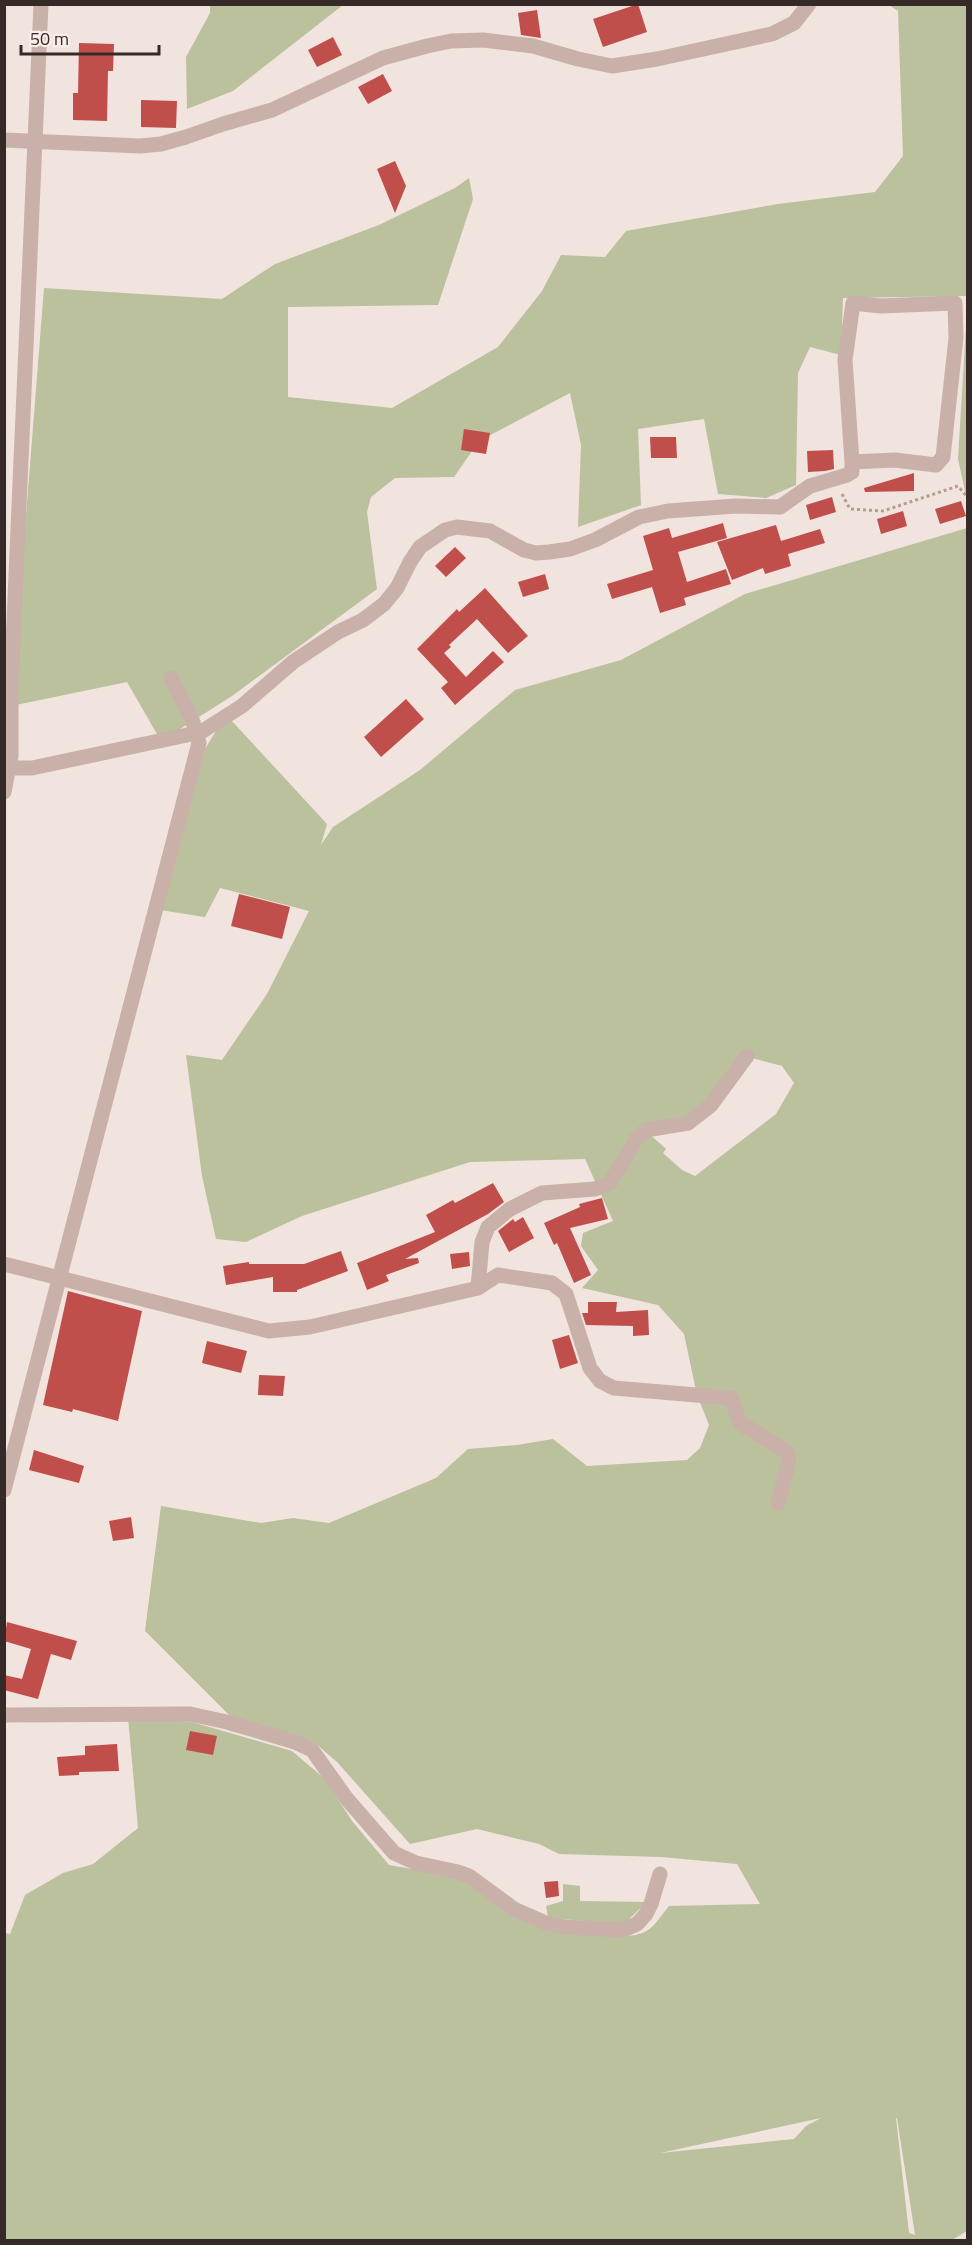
<svg xmlns="http://www.w3.org/2000/svg" width="972" height="2245" font-family="'Titillium Web',sans-serif">
<rect width="100%" height="100%" fill="#f1e3dd"/>
<g fill="#bbc09d" fill-rule="evenodd">
<polygon points="210,5 210,4 343,5 233,91 187,109 186,57 210,13"/>
<polygon points="889,5 967,5 967,296 843,298 841,355 810,347 798,373 796,485 766,498 718,494 704,419 638,429 641,505 578,527 581,445 570,393 479,441 454,477 395,478 371,497 367,512 377,589 232,696 161,741 127,682 11,706 44,288 222,299 275,264 379,225 455,188 469,178 473,199 438,305 288,307 288,397 392,408 498,347 542,291 561,255 605,257 626,231 778,204 875,192 903,156 898,11"/>
<polygon points="967,310 968,500 967,500 958,459"/>
<path d="M967,528V2231L952,2240H5V1933L10,1934L25,1895L63,1873L93,1864L138,1828L128,1717L192,1722L292,1751L325,1779L352,1821L389,1865L459,1877L548,1917L546,1906L563,1901V1884L580,1886V1901L647,1902L624,1924L549,1918C574,1925 624,1946 648,1930C656,1925 663,1913 669,1906L760,1904L737,1864L661,1857L559,1854L539,1844L477,1829L410,1844L337,1762L315,1743L236,1722L145,1631L161,1506L261,1523L293,1518L329,1523L436,1478L468,1449L517,1445L553,1439L587,1466L687,1460L700,1448L709,1425L697,1395L684,1334L658,1305L582,1288L598,1270L581,1246L583,1233L613,1221L585,1159L470,1162L302,1216L246,1242L216,1239L202,1176L186,1055L222,1060L267,994L309,911L220,888L205,917L160,910L205,749L216,731L231,720L327,824L321,845L333,827L420,770L515,690L621,660L745,594ZM752,1058L782,1066L794,1083L776,1114L695,1176L682,1170L663,1153L666,1149L646,1131L701,1112ZM821,2118L806,2126L794,2139L660,2153ZM896,2118H897L915,2235L909,2233Z"/>
</g>
<g fill="#c04f4c">
<polygon points="638,4 647,32 603,47 593,19"/>
<polygon points="537,10 541,38 521,35 518,13"/>
<polygon points="333,37 342,55 317,67 308,50"/>
<polygon points="79,43 114,44 113,71 108,71 107,121 73,120 73,93 78,93"/>
<polygon points="383,74 392,91 368,104 358,87"/>
<polygon points="141,100 177,101 176,128 141,127"/>
<polygon points="395,161 406,186 395,213 377,169"/>
<polygon points="464,429 490,433 486,454 461,450"/>
<polygon points="650,437 676,437 677,458 651,458"/>
<polygon points="833,450 834,469 825,471 808,472 807,451"/>
<polygon points="914,473 914,491 865,492 864,488"/>
<polygon points="832,497 836,512 810,520 806,505"/>
<polygon points="961,501 966,516 940,524 935,509"/>
<polygon points="903,511 907,526 881,534 877,519"/>
<polygon points="723,523 727,538 678,552 687,582 726,569 731,584 684,598 686,605 660,613 652,587 612,599 607,584 653,570 643,536 669,528 672,538"/>
<polygon points="776,525 781,541 820,529 825,543 788,554 791,566 765,574 763,568 732,580 717,542"/>
<polygon points="455,547 466,558 446,577 435,566"/>
<polygon points="545,574 549,589 523,597 518,582"/>
<polygon points="485,588 528,636 508,653 477,619 449,645 451,647 444,653 466,677 493,651 504,662 455,705 441,688 448,682 417,649 457,609 459,612"/>
<polygon points="406,699 424,719 381,757 364,737"/>
<polygon points="239,894 290,907 282,939 231,926"/>
<polygon points="493,1183 504,1202 488,1214 405,1259 418,1258 419,1263 386,1275 389,1281 367,1290 357,1263 435,1232 426,1215 453,1200 455,1203"/>
<polygon points="602,1198 608,1219 570,1228 591,1275 574,1283 557,1243 554,1245 544,1223 580,1207 579,1204"/>
<polygon points="523,1217 534,1238 509,1252 498,1231 513,1219 515,1222"/>
<polygon points="341,1251 348,1271 297,1290 297,1292 273,1292 273,1277 226,1285 223,1266 249,1262 249,1264 304,1264"/>
<polygon points="469,1252 470,1266 452,1269 450,1254"/>
<polygon points="68,1291 142,1311 118,1421 73,1409 72,1412 43,1405"/>
<polygon points="588,1302 617,1302 616,1312 648,1310 649,1335 633,1336 633,1326 586,1325 582,1313 588,1313"/>
<polygon points="569,1335 578,1363 560,1369 552,1340"/>
<polygon points="207,1341 247,1351 241,1373 202,1363"/>
<polygon points="259,1375 285,1376 283,1396 258,1395"/>
<polygon points="34,1450 84,1466 79,1483 29,1470"/>
<polygon points="131,1517 134,1538 113,1541 109,1521"/>
<polygon points="7,1622 77,1641 71,1660 51,1654 38,1699 4,1690 4,1675 22,1679 31,1649 4,1641"/>
<polygon points="190,1731 217,1736 213,1755 186,1750"/>
<polygon points="117,1744 119,1771 79,1772 79,1775 59,1776 57,1757 85,1755 85,1746"/>
<polygon points="558,1881 559,1896 546,1898 544,1882"/>
</g>
<g fill="none" stroke-linecap="round" stroke-linejoin="round">
<polyline stroke="#b59b93" stroke-width="3" stroke-dasharray="3 3" stroke-linecap="butt" points="842,494 850,509 883,511 958,486 968,498"/>
<g stroke="#c9b1a9" stroke-width="15">
<polyline points="4,140 140,146 161,144 186,137 223,124 272,110 383,58 427,46 451,41 483,40 533,46 578,59 612,66 657,59 772,34 794,23 809,4"/>
<polyline points="4,768 32,768 201,732 242,706 293,662 338,632 363,620 384,604 397,588 410,562 420,547 445,530 457,527 490,531 524,550 536,553 549,552 570,549 595,540 639,517 668,511 736,506 780,507 810,486 847,475 852,472 852,462 845,360 853,303 881,306 955,303 956,338 943,457 936,465 895,460 852,462"/>
<polyline points="4,792 11,756 11,689 41,4"/>
<polyline points="4,1264 269,1331 310,1327 478,1288 498,1275 552,1283 566,1294 590,1368 600,1381 614,1388 731,1398 740,1423 786,1451 789,1460 778,1503"/>
<polyline points="478,1288 482,1242 488,1227 510,1209 542,1193 595,1189 610,1183 637,1138 646,1130 688,1123 711,1105 747,1056"/>
<polyline points="4,1490 199,743 192,719 171,678"/>
<polyline points="4,1715 190,1714 227,1722 295,1742 312,1750 347,1799 394,1853 416,1863 458,1872 469,1876 514,1909 546,1923 565,1927 623,1930 637,1924 646,1914 651,1904 660,1874"/>
</g>
</g>
<rect width="972" height="2245" fill="none" stroke="#362a29" stroke-width="12"/>
<path d="M21 45v9h138v-9" fill="none" stroke="#362a29" stroke-width="3"/>
<text x="30" y="45" font-size="18" fill="#362a29" stroke="#f9eee9" stroke-width="4.5" paint-order="stroke">50 m</text>
</svg>
